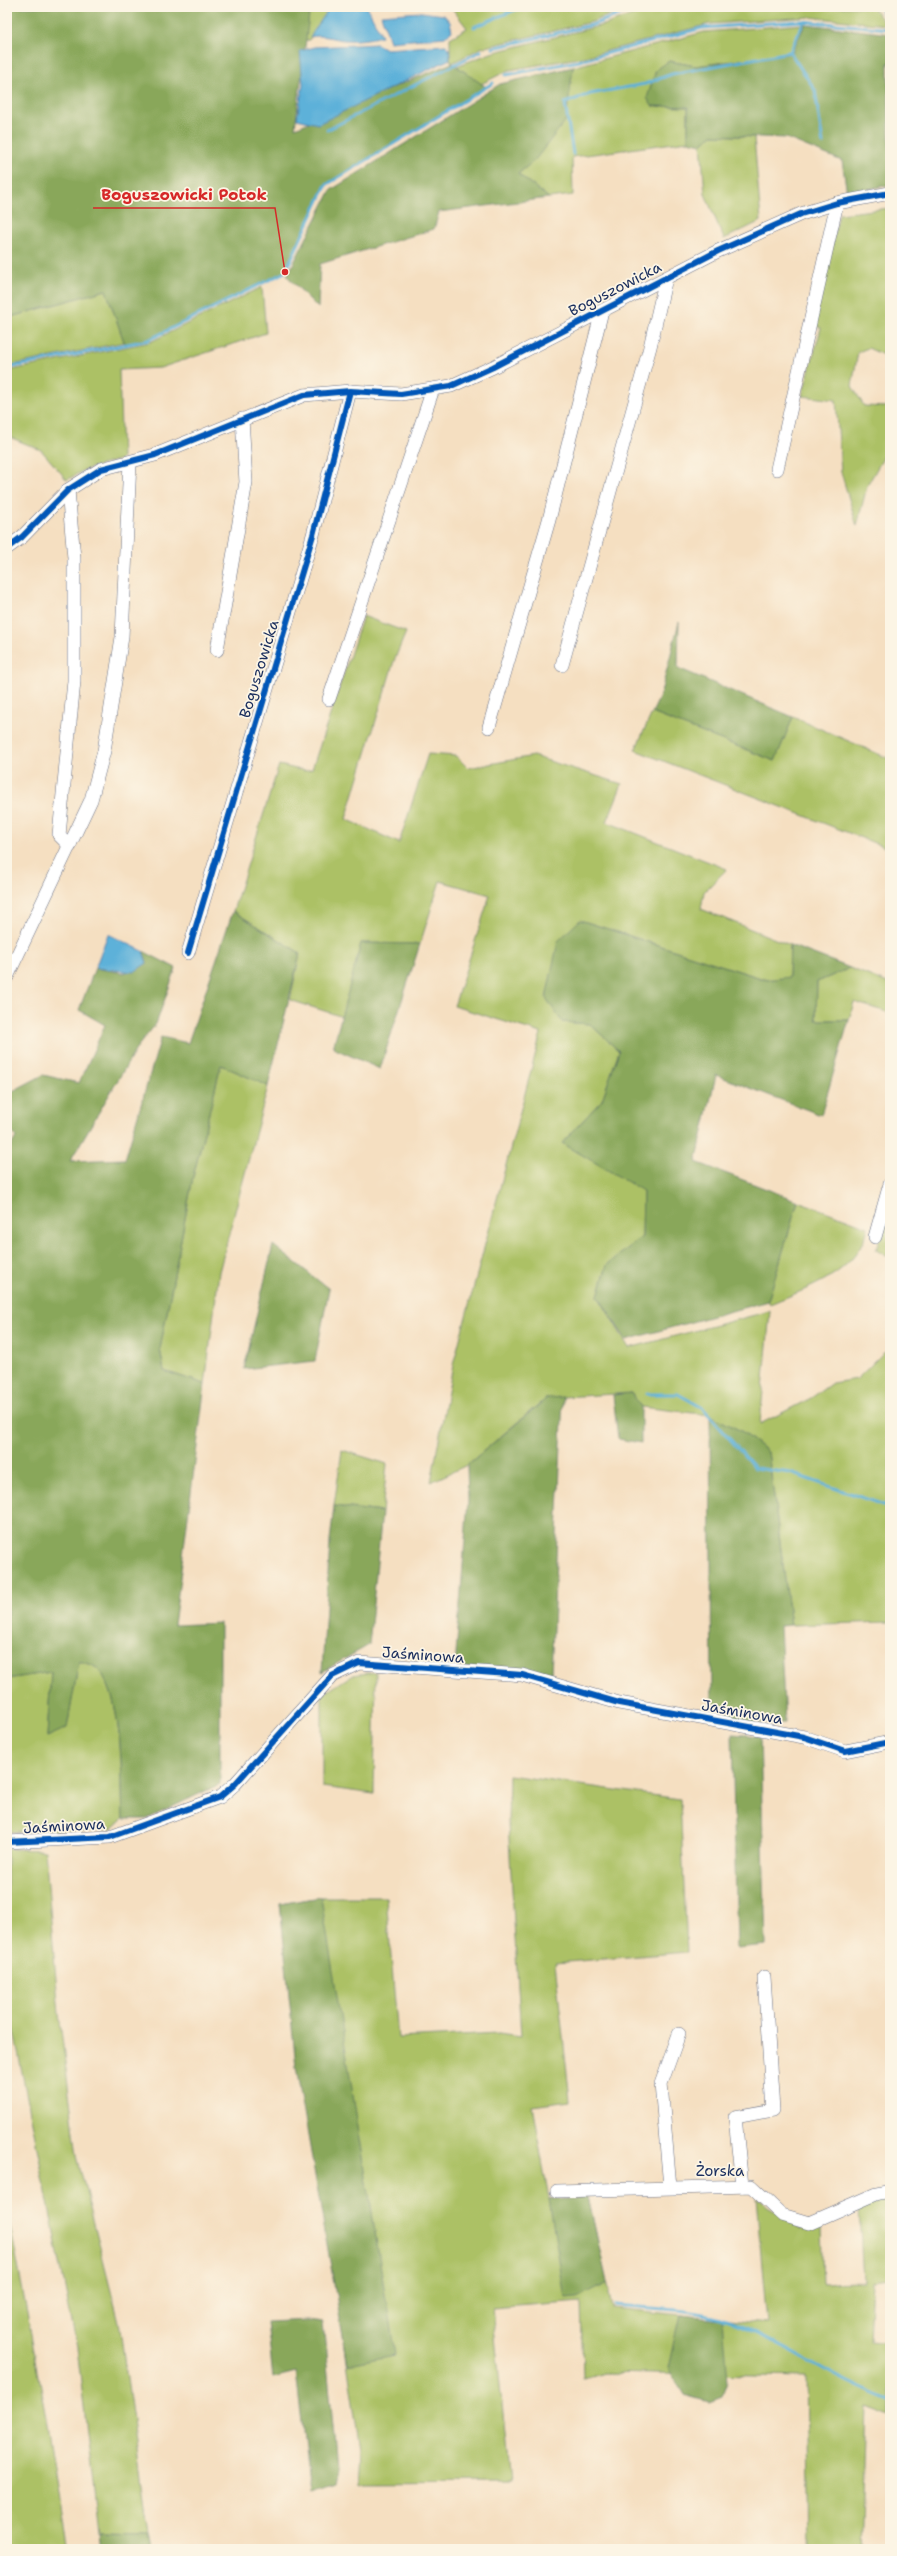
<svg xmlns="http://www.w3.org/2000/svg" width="897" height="2556" font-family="'Shantell Sans',sans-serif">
<rect width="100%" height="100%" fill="#fcf5e5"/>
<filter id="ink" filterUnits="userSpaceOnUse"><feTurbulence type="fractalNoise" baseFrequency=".025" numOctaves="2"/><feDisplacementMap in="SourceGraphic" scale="8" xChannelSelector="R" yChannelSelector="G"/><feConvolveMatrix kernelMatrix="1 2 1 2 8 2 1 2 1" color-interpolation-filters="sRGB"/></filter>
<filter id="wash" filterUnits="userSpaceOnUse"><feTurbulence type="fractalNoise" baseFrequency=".012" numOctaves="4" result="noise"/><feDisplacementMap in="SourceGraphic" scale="16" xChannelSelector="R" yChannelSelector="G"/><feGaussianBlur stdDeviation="0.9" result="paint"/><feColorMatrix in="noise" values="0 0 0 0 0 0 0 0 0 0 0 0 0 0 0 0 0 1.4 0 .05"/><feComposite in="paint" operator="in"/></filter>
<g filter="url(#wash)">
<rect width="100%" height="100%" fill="#f5dfc1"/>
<g fill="#acc165" stroke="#647862">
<polygon points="254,7 333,7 309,40 291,43"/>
<polygon points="451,7 629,7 592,22 481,48 452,63 450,59 450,38 467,28"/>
<polygon points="653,7 873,7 886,25 809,17 709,24 584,57 509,70 481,84 457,66 491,53 607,24"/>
<path d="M805,24L793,53L696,66L669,61L652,106L688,107V141L572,157L573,195L549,198L518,174C550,148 569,108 573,67L704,32Z"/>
<polygon points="712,135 754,137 761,221 724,239 705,194 701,144"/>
<polygon points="890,208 890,358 868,348 858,352 852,386 864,406 890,407 890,446 867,486 857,526 841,472 836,400 802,396 821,328 814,325 839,214"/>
<polygon points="262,287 266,333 160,368 119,370 122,459 84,470 67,480 41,450 7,436 7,371 150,342"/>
<polygon points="106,290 125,342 7,366 7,318"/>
<polygon points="363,616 406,632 394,661 346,819 399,843 428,754 456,756 468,768 533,756 622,784 607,822 727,869 704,892 701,909 790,945 789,978 767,980 580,920 562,1022 590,1024 619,1051 602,1100 562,1143 643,1190 642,1237 607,1265 598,1296 629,1348 770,1311 760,1424 811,1398 832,1383 857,1379 890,1346 890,1622 791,1625 768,1452 741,1431 710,1415 641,1407 631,1393 563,1397 540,1403 467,1465 431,1482 453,1365 541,1033 454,1006 490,895 440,881 420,944 361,943 343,1017 290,1000 300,953 233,911 279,765 305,771 312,769"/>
<polygon points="652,713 775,761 793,717 890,759 890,849 635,750"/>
<polygon points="850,968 890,984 890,1013 854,1002 849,1020 816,1020 817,982"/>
<polygon points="221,1065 268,1086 219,1272 205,1384 164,1371 160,1349 193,1177"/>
<path d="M798,1201L868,1227C859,1273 808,1288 770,1304L768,1301Z"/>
<polygon points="890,1203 890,1258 876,1250"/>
<polygon points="342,1450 387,1464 382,1512 334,1506"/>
<path d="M79,1661C85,1663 97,1666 100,1671C124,1702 121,1780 123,1819L112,1829L7,1832V1679L51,1672L47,1737L67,1727Z"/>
<polygon points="376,1672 374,1794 322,1787 322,1695 352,1675"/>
<polygon points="509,1775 680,1799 687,1952 555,1963 570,2101 532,2106 549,2199 588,2197 612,2308 767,2324 756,2198 801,2229 821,2228 823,2283 864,2282 860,2209 864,2199 890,2194 890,2280 872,2282 869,2341 890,2343 890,2416 866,2407 861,2549 809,2549 806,2377 604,2373 583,2379 581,2301 492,2308 510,2482 358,2483 360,2450 280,1904 321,1897 386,1897 398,2038 499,2033 521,2036 508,1824"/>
<polygon points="7,1849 45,1850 59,2014 77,2156 119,2322 149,2534 99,2533 77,2348 7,1997"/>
<polygon points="7,2208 47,2418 68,2549 7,2549"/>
</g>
<g fill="#89a75a" stroke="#526b5c">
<polygon points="7,7 310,7 295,128 452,63 486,87 326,185 285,272 148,340 125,345 106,290 7,318"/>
<polygon points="805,24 890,34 890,63 888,63 890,185 847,193 842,161 786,138 712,135 701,144 688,141 688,107 652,106 647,98 656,70 669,61 696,66 792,53"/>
<polygon points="573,67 566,120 535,160 518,174 549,198 439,212 434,229 320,264 318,308 287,276 331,190 500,84"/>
<polygon points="679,622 678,668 793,717 775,761 652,713 660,696"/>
<path d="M233,911L300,953L268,1086L221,1065L193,1177L160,1349L164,1371L205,1384L174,1625L220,1623V1784L147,1819H123C121,1780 124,1702 100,1671C97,1666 85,1663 79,1661L67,1728L47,1737L51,1672L7,1679V1153L16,1137L7,1125V1094L43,1075L79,1083L105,1025L79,1010L95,968L124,973L147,963L143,951L176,968L156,1024L138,1046L70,1161L125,1159L161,1037L188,1043Z"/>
<polygon points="580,920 767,980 789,977 790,945 850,968 817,982 816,1020 849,1020 821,1115 716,1075 696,1162 798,1201 768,1301 626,1340 598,1296 607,1265 642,1237 643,1191 562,1143 602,1100 619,1051 590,1024 562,1022 546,998 558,941"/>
<polygon points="361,943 420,944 380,1069 333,1048"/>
<polygon points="273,1245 329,1289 315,1361 244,1369"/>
<polygon points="631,1393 641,1407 641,1443 618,1439 613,1395"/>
<polygon points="563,1397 551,1676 455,1667 468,1501 467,1465 547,1398"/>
<polygon points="710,1415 741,1431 768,1452 791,1625 780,1626 785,1723 752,1723 712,1712"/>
<polygon points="334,1506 382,1512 369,1645 322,1672 330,1541"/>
<polygon points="732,1734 760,1736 766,1945 737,1948"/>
<polygon points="321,1897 395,2355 348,2364 296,2067 280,1904"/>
<polygon points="588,2197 607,2282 578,2297 565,2298 549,2199"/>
<polygon points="680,2315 722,2319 727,2383 722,2397 709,2402 684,2395 668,2368"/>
<polygon points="308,2320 323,2322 337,2468 334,2483 310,2491 296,2372 273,2378 267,2322"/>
<polygon points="99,2533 149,2534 152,2549 101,2549"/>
</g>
<g fill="#5db1d9" stroke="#3c709c">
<path d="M330,7H367L382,36C370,39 357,41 344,40C332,39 323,34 310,37Z"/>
<polygon points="421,12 444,15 450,22 452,31 445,37 390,42 381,15"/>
<polygon points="377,44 386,49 446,45 449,48 450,59 318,124 297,119 303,84 300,51 315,47"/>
<polygon points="108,934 143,951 147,963 134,972 95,968"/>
</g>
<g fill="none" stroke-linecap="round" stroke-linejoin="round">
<g stroke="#5db1d9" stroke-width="3">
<polyline points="879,7 890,22"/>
<polyline points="474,27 522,7"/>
<polyline points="493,48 592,25 639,7"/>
<polyline points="790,52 815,90 823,144"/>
<polyline points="506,75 579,61 702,28 801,21 890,29"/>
<polyline points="327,130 481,51"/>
<polyline points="573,154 565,103 590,94 645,84 672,74 790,52 804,21"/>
<polyline points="7,368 148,340 285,272 326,185 493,83"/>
<polyline points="647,1394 678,1394 703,1408 755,1468 790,1473 890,1507"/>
<path d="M615,2305C643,2308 695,2309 720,2318C780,2339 831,2379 890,2400"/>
</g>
</g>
</g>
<g filter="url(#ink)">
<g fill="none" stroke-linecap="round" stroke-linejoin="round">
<defs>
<g id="minor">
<polyline points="777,469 837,203"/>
<polyline points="68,490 74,558 74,681 59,835 70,846"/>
<polyline points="7,548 22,537 68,490 101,469 155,455 304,395 350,391 401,394 451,386 493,367 718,251 801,214 837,203 890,193"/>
<polyline points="217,650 246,482 242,419"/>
<polyline points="562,665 650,347 666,278"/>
<polyline points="329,699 433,389"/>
<polyline points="489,727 549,520 602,311"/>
<polyline points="188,953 313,535 350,391"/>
<polyline points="7,977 91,800 104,751 122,637 130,462"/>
<polyline points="875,1237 890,1184"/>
<polyline points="7,1842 110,1837 220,1797 235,1784 332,1676 359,1663 522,1675 619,1703 804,1737 845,1751 890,1742"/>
<polyline points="742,2186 735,2117 773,2110 764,1977"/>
<polyline points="670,2187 661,2084 679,2034"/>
<polyline points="557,2191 751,2186 782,2215 809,2223 876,2194 890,2191"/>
</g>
</defs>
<use href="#minor" stroke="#676d81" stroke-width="14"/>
<use href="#minor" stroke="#fff" stroke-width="13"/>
<defs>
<g id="cycleway">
<polyline points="7,548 22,537 68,490 101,469 155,455 304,395 350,391 401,394 451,386 493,367 718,251 801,214 837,203 890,193"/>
<polyline points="188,953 313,535 350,391"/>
<polyline points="7,1842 110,1837 220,1797 235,1784 332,1676 359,1663 522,1675 619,1703 804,1737 845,1751 890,1742"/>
</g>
</defs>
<use href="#cycleway" stroke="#fcf5e5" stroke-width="8"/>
<use href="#cycleway" stroke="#0057b8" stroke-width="6"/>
</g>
</g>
<g text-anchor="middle" stroke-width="3.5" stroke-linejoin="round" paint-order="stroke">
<g font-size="15" fill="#1b2f5e" stroke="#fcf5e5">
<text transform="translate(615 289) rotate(-27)" y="5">Boguszowicka</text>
<text transform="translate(259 669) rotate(-73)" y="5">Boguszowicka</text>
<text transform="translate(423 1655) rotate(4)" y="5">Jaśminowa</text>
<text transform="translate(742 1712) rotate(10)" y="5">Jaśminowa</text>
<text transform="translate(64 1826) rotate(-3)" y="5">Jaśminowa</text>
<text x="720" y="2176">Żorska</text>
</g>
</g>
<path fill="none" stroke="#d62828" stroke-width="1.5" d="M285 272L275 208H93"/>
<circle fill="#d62828" stroke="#fcf5e5" stroke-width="1.5" cx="285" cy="272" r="4"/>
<g font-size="16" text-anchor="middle" font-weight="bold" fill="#d62828" stroke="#fcf5e5" stroke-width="3.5" stroke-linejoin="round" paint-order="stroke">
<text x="184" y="200">Boguszowicki Potok</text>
</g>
<rect width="897" height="2556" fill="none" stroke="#fcf5e5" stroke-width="24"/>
</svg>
